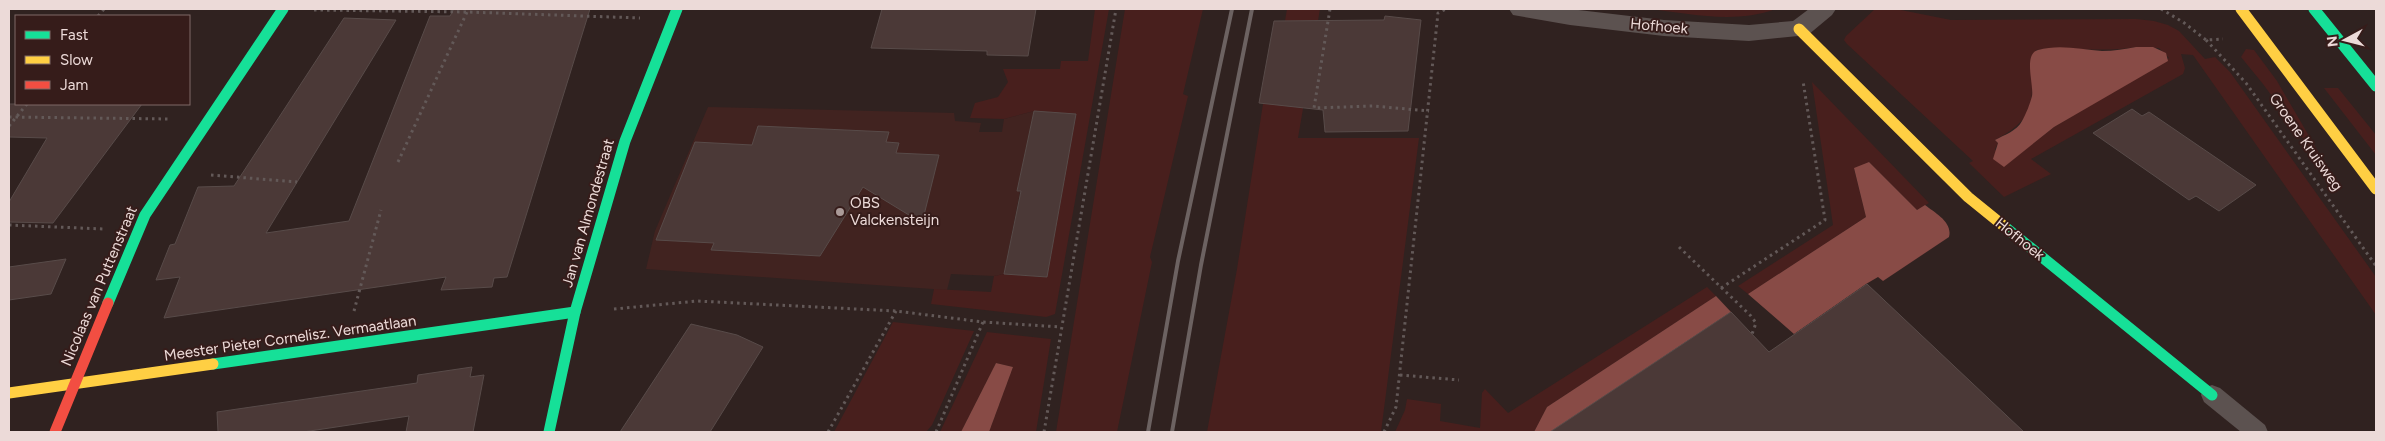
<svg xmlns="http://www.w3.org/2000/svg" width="2385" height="441" font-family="Figtree,sans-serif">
<rect width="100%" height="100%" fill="#302220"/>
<polygon fill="#412320" points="708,107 954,113 955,121 981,123 979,132 1002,132 1004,119 1034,111 1017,191 1020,192 1004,274 994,276 951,274 947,290 646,269 655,231"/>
<g fill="#481f1d" fill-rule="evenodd">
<polygon points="1095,9 1109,9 1055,314 1046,317 931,304 934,289 991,292 994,276 1004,274 1047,277 1076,114 1034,111 1004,119 970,118 975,103 998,97 1008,82 1003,69 1060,69 1061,61 1088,61"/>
<polygon points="1125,9 1203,9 1183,94 1188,96 1150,257 1152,262 1117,432 1056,432"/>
<polygon points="1287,9 1320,9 1298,138 1419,138 1381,432 1207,432 1237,269 1263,104 1271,104"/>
<path d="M1650,9H1776C1735,24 1691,14 1650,9Z"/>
<path d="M1875,9H1896L1951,20L2136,19L2154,21L2168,25L2179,31L2205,59L2215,57L2230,72L2376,277V315L2193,55L2181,54L2185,68L2183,74L2031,159L2051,174L2004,197L1969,163L1973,161L1847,44L1844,40L1846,36ZM2136,47L2159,48L2169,58L2054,127L2004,166L1995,149L1998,143L1995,140C2017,128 2032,117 2032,89C2033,69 2027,70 2036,50C2070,46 2103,53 2136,47Z"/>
<polygon points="2246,49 2254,50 2277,81 2327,167 2324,167 2263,84 2241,57"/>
<polygon points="1812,82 1929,203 1917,210 1869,162 1854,169 1866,217 1748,294 1738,286 1833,225"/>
<polygon points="2324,88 2338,88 2376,135 2376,155"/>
<polygon points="1707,287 1716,296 1547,407 1534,432 1395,432 1405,410 1407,399 1441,404 1440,421 1480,428 1482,393 1485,389 1508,413"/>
<polygon points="893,322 974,331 932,425 926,432 834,432"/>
<polygon points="987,332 1051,339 1036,432 989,432 1013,367 996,363 961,432 940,432"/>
</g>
<g fill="#884b46">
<path d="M2136,47H2153L2166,53L2168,61L2054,127L2004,167L1993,159L1998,143L1995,140C2004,135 2017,131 2022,121C2026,114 2030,104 2032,96C2034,84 2023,54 2038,50C2058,44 2081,49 2102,51C2114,51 2125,49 2136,47Z"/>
<path d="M1869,162L1917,210L1925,205C1935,213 1953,222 1949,237L1883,281L1878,277L1866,284L1794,334L1748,294L1866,217L1854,168Z"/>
<polygon points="1716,296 1731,312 1551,432 1534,432 1547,407"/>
<polygon points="996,363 1013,367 989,432 961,432"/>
</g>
<g fill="#4b3937" stroke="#584b49">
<polygon points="454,9 590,9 507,277 494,278 492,287 441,290 446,277 164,318 180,277 156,280 170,245 175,244 198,187 234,186 344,18 396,20 266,233 349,221 430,16 450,16"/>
<polygon points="882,9 1036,9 1028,56 987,55 987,51 871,48"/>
<polygon points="1385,16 1421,20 1408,131 1325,132 1323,110 1259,103 1274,21 1384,20"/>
<polygon points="9,104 142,104 53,223 9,222 9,202 47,138 9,137"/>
<polygon points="2132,109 2142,116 2149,112 2256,185 2219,211 2196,196 2189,200 2093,133"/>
<polygon points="1034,111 1076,114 1047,277 1004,274 1021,191 1017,191"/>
<polygon points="758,126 889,132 886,142 899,143 896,153 939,155 922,223 863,187 820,256 711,250 714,243 656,240 695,142 752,145"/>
<polygon points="66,259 51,294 9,300 9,267"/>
<polygon points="1867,284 2024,432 1550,432 1731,312 1769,352"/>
<polygon points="691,324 737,335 763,347 710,432 620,432"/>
<polygon points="472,367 470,377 484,375 473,432 406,432 409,416 303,432 218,432 217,412 417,383 418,375"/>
</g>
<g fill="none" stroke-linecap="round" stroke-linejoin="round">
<g stroke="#635958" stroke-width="3" stroke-dasharray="2.5 4" stroke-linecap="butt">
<polyline points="1330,9 1314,108 1373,106 1429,111"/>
<polyline points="2161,9 2183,22 2206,40 2223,39"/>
<polyline points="314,10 467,12 640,18"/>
<polyline points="98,16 104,9"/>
<polyline points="2206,40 2246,83 2376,266"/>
<polyline points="9,117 170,119"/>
<polyline points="9,126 27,104"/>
<polyline points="398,162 467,12"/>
<polyline points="211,175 297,182"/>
<polyline points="9,225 103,229"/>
<polyline points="1679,247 1751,316 1756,323 1752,334"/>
<polyline points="1721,288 1825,220 1803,81"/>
<polyline points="614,309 697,301 896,311 983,322 1061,327"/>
<polyline points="354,311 381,210"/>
<polyline points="1400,375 1459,380"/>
<polyline points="828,432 896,311"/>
<polyline points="936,432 983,322"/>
<polyline points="1044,432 1116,9"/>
<polyline points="1384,432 1396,407 1438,13 1446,9"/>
</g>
<polygon fill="#5c5250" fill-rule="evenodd" points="2212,385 2220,388 2265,425 2268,432 2241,432 2204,402 2201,395 2204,388"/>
<polygon fill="#5c5250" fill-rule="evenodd" points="1509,9 1570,9 1664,20 1749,25 1793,21 1809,9 1836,9 1832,15 1808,35 1749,41 1664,36 1570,25 1513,15"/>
<g stroke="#16e098" stroke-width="11">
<polyline points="2314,9 2376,86"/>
<polyline points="2005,227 2212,395"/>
<polyline points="108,303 145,215 283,9"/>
<polyline points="213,364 575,312"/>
<polyline points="549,432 575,312 625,141 677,9"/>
</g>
<g stroke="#ffcf43" stroke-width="11">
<polyline points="2241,9 2376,189"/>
<polyline points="1799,29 1968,197 2005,227"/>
<polyline points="9,393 213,364"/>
</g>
<polyline stroke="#f24e42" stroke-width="11" points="55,432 108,303"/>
<g stroke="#6c6261" stroke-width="4">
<polyline points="1148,432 1178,261 1232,9"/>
<polyline points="1172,432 1201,265 1252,9"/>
</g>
</g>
<circle fill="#aa9a98" stroke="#361c1a" stroke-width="2" cx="840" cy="212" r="5"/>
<g text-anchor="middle" stroke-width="4" stroke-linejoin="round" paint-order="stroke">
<g font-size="15" fill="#ecdad8" stroke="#361c1a">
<text transform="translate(1659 26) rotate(5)" y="5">Hofhoek</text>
<text transform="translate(2306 142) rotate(55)" y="5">Groene Kruisweg</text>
<text transform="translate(588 213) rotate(-74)" y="5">Jan van Almondestraat</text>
<text transform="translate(2020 239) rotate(39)" y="5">Hofhoek</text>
<text transform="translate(99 286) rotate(-67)" y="5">Nicolaas van Puttenstraat</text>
<text transform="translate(290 338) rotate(-8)" y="5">Meester Pieter Cornelisz. Vermaatlaan</text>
</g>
<g font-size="15" fill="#ecdad8" stroke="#361c1a" text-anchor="start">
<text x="850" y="208">OBS<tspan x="850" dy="17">Valckensteijn</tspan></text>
</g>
</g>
<rect width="2385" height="441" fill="none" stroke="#ecdad8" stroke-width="20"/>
<rect x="15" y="15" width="175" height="90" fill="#361c1a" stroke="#7f6866"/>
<rect x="25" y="31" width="25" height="8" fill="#16e098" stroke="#7f6866"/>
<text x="60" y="40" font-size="15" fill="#ecdad8">Fast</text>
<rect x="25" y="56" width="25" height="8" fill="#ffcf43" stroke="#7f6866"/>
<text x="60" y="65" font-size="15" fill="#ecdad8">Slow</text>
<rect x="25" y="81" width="25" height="8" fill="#f24e42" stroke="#7f6866"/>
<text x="60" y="90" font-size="15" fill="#ecdad8">Jam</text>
<g transform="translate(2345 40) rotate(263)" stroke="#361c1a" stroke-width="4" paint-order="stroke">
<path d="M0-4L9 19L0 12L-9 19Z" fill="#ecdad8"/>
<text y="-8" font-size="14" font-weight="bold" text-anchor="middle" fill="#ecdad8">N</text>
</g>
</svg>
